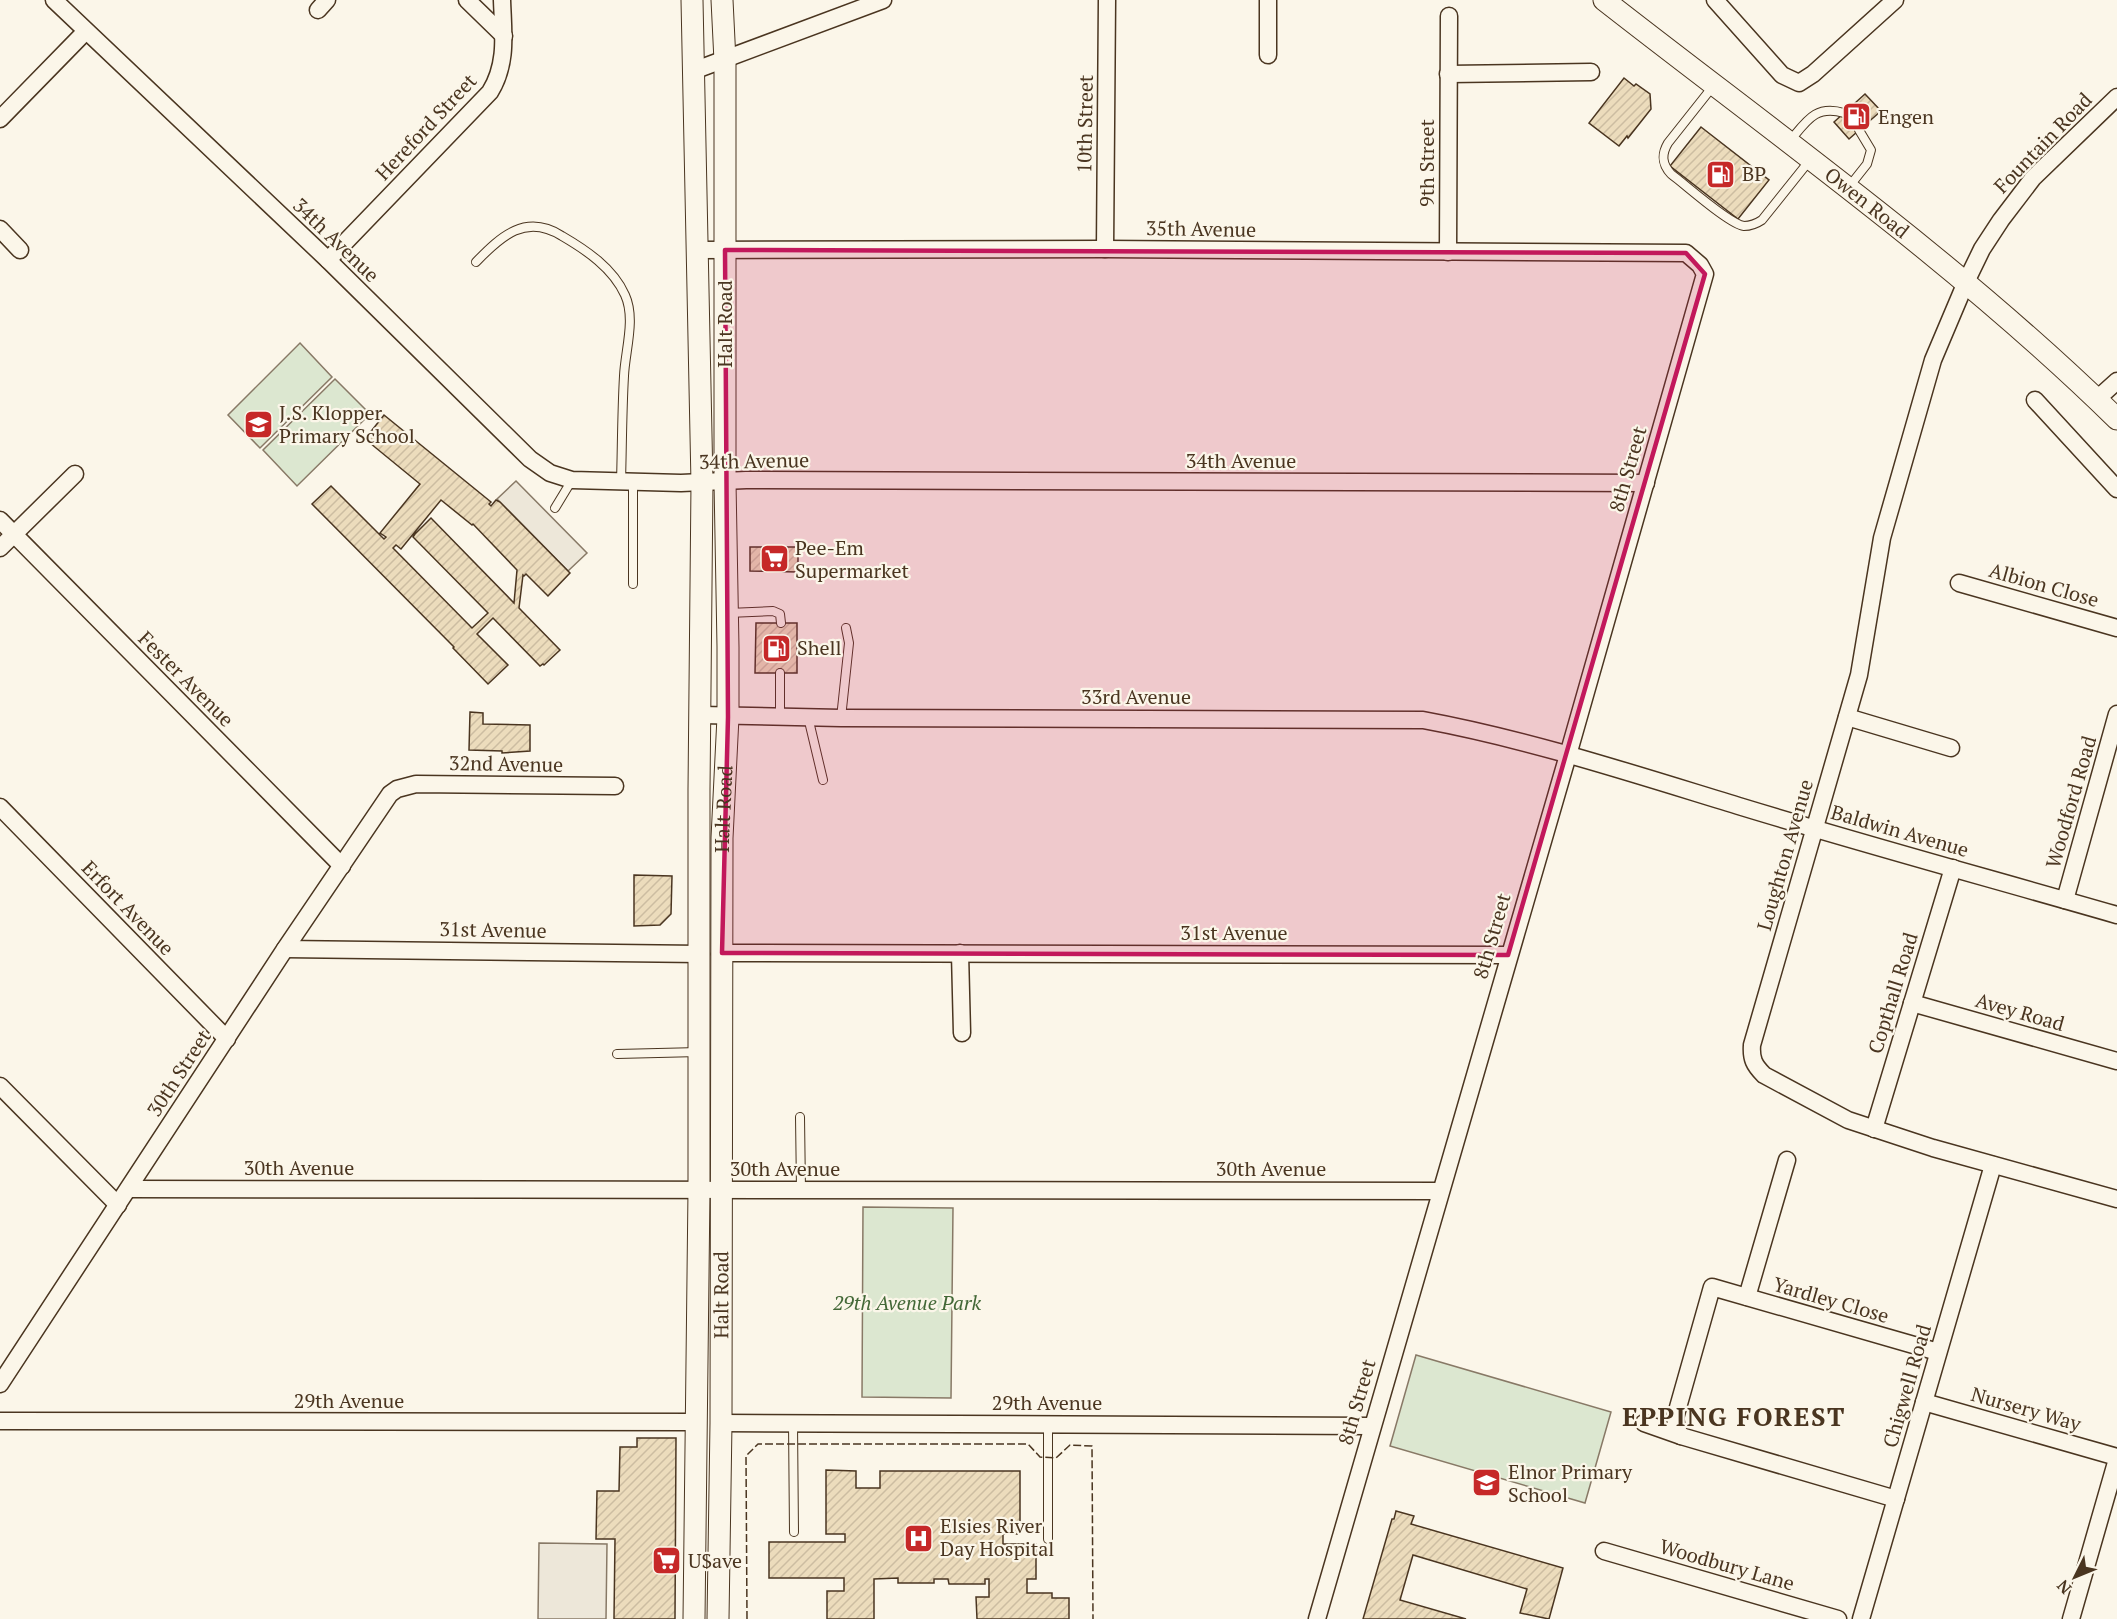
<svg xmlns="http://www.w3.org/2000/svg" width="2117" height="1619" font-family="'PT Serif',serif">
<defs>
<pattern id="building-hatch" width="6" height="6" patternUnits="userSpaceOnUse" patternTransform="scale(1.5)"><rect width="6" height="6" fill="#ecdcbc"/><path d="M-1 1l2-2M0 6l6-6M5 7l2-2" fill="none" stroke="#ccbda1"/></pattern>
</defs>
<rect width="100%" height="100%" fill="#fbf6e9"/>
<g fill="#dce7d0" stroke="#887966" stroke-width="1.5">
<polygon points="300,343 332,377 260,448 228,415"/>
<polygon points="335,379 370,414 297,486 263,450"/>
<polygon points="863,1207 953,1208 951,1398 862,1397"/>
<polygon points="1416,1355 1611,1412 1585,1503 1390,1446"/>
</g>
<g fill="#ede7d9" stroke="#887966" stroke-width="1.5">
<polygon points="516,481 587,553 568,571 497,499"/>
<polygon points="539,1543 607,1544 606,1619 538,1619"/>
</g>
<g fill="url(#building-hatch)" stroke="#4a3520" stroke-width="1.5" fill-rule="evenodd">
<polygon points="1624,78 1634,86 1636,84 1650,94 1651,109 1628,138 1627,136 1619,146 1589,123"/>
<polygon points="1865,94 1881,111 1849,139 1834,122"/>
<polygon points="1701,127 1769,180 1738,219 1670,166"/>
<path d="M384,415L491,502L489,504L491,506L496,500L500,502L570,573L548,596L526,574L524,576L523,575L519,608L560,650L544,665L543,664L540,666L493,618L477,634L508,665L488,684L453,648L454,647L312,504L331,486L384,539L386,537L380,533L420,484L365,439ZM441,500L472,525L473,524L517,570L514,603L431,518L415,534L413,537L488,613L472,628L393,548L396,545L401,549Z"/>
<polygon points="750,547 798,547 798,572 750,571"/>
<polygon points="756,623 797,623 797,673 755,673"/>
<polygon points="470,712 483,713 483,724 530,725 530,751 502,753 502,751 469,750"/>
<polygon points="634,875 672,876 671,914 660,925 634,926"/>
<polygon points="637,1438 676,1438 675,1619 614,1619 615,1539 596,1539 597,1491 619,1491 620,1447 637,1447"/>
<polygon points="826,1470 856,1471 856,1488 880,1488 880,1471 1020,1471 1020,1534 1003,1534 1003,1544 1036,1544 1036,1579 1027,1579 1027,1593 1052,1593 1052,1598 1069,1598 1069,1619 977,1619 976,1597 989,1597 989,1579 985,1579 985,1584 949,1584 948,1579 934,1579 934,1583 898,1583 898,1578 874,1579 874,1619 827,1619 827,1591 844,1591 844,1578 769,1578 769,1542 845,1542 845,1534 826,1534"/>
<polygon points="1396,1511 1414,1516 1411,1524 1563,1568 1549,1619 1520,1613 1527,1589 1413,1555 1400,1600 1466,1619 1363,1619 1392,1519 1394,1519"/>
</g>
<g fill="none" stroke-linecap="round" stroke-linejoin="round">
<defs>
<g id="service">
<path d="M1714,85L1668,143C1661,155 1662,164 1671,174C1686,185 1729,224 1744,226C1751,226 1756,224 1762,220L1810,160"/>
<path d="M1789,142C1806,122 1815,104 1844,113"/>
<polyline points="1848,188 1867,164 1871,150 1859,130"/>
<path d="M476,262C501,236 526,213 562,236C586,250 613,268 625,295C636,319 625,351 624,376C622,411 622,447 621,482"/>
<polyline points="633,482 633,584"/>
<polyline points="555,508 572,480"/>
<polyline points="728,613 773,611 780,614 781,623"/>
<polyline points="780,673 780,717"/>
<polyline points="808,717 823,780"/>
<polyline points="841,718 849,643 846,628"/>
<polyline points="617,1054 699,1052"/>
<polyline points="800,1117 801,1190"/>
<polyline points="793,1423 794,1532"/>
<polyline points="1048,1424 1048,1539"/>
</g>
<g id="minor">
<polyline points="54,0 328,260 530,459 550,473 572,480 681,483 746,480 1646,483"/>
<polyline points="467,0 504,36"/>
<polyline points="1268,0 1268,55"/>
<polyline points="1715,0 1782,75 1799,83 1813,74 1895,0"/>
<polyline points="318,10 327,0"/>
<polyline points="693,71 883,0"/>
<polyline points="1448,74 1591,72"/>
<path d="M2117,97L2033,178L2001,220L1982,249L1966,282L1933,360L1882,538L1859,675L1752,1045C1751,1059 1754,1065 1764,1075L1848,1120L1933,1148L2117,1199"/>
<polyline points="0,119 86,31"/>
<polyline points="0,229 20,250"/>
<polyline points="1105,249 1107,0"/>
<polyline points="698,250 1105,249 1686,253 1700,265 1705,274 1568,755 1317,1619"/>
<polyline points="1448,252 1449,16"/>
<path d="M328,260L490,92C508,63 503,32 502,0"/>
<polyline points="2097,399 2117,381"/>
<polyline points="2035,400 2117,489"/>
<polyline points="0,520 342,866"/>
<polyline points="0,548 75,474"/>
<polyline points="1959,583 2117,628"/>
<path d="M701,715L841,718L1423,720C1531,740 1637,775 1742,807C1867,845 1992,879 2117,915"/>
<polyline points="1847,717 1951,748"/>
<polyline points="0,807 227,1039"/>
<polyline points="2065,900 2117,714"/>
<polyline points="285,949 701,954"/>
<polyline points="722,953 1508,955"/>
<polyline points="960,953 962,1033"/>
<polyline points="1912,1003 2117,1061"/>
<polyline points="0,1086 118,1205"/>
<polyline points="1874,1129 1953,868"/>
<polyline points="129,1189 1440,1191"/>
<polyline points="1747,1297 1787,1160"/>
<polyline points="0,1384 285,949 390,794 397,789 416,784 615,786"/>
<polyline points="1924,1402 2117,1457"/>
<polyline points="0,1421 697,1422"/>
<polyline points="721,1423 1372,1426"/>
<polyline points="1644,1423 1681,1436 1896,1499"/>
<polyline points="1681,1436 1677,1429 1675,1418 1712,1287 1938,1352"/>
<polyline points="1604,1551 1838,1619"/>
<polyline points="1861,1619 1993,1165"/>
<polyline points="2071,1619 2117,1459"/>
</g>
<g id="tertiary">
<polyline points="692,0 702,483 699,790 699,1190 694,1619"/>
<path id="s1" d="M1604,0C1778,136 1959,264 2117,419"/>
<path id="s2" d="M718,1619L721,1423L722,838L728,717V647L725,482V61L722,0"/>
</g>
</defs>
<use href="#service" stroke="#4a3520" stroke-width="10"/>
<use href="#minor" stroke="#4a3520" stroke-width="19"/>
<use href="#tertiary" stroke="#4a3520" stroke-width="23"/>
<use href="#service" stroke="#fbf6e9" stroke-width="8"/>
<use href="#minor" stroke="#fbf6e9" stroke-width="16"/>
<use href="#tertiary" stroke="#fbf6e9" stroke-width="21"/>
<polyline stroke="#4a3520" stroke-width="1.5" stroke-dasharray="8 3" stroke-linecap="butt" points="747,1619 746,1456 758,1444 1028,1444 1040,1457 1056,1458 1070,1445 1092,1446 1093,1619"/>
</g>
<path fill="#c2185b" fill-opacity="0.2" stroke="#c2185b" stroke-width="4.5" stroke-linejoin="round" d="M725,250L1686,253L1705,274L1508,955L722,953L728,717Z"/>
<defs>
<symbol id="fuel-square" viewBox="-11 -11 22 22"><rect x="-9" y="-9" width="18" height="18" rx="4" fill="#c62828" stroke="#fbf6e9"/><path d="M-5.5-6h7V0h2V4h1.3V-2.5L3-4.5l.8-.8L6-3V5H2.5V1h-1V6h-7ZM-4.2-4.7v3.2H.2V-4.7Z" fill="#fff"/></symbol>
<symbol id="school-square" viewBox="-11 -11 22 22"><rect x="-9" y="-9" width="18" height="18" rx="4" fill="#c62828" stroke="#fbf6e9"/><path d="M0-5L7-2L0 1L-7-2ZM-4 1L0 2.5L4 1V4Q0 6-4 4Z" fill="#fff"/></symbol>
<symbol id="supermarket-square" viewBox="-11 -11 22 22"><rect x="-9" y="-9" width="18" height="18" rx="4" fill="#c62828" stroke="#fbf6e9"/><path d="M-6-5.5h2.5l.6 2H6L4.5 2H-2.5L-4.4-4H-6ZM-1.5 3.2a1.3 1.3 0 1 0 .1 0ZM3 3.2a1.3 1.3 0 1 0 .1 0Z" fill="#fff"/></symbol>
<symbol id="hospital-square" viewBox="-11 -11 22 22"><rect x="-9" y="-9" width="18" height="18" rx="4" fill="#c62828" stroke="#fbf6e9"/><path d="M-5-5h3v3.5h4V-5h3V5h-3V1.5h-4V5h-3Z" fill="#fff"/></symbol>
</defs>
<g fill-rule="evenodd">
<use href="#fuel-square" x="1840" y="100" width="33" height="33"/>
<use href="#fuel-square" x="1704" y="158" width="33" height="33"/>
<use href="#school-square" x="242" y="408" width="33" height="33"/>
<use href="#supermarket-square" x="758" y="542" width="33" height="33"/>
<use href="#fuel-square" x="760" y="632" width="33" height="33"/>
<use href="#school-square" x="1470" y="1466" width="33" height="33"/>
<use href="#hospital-square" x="902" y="1522" width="33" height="33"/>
<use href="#supermarket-square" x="650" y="1544" width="33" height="33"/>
</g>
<g text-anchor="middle" stroke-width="4.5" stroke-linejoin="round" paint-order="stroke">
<g font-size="20" fill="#4a3520" stroke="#fbf6e9" text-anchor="start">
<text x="1878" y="124">Engen</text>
<text x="1742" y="181">BP</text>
<text x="279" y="420">J.S. Klopper<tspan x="279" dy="23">Primary School</tspan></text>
<text x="795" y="555">Pee-Em<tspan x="795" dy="23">Supermarket</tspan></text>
<text x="797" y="655">Shell</text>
<text x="1508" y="1479">Elnor Primary<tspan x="1508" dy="23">School</tspan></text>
<text x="940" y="1533">Elsies River<tspan x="940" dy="23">Day Hospital</tspan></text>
<text x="688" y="1568">U$ave</text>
</g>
<g font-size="20" fill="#4a3520" stroke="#fbf6e9">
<text transform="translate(1085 124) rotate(-89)" y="7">10th Street</text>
<text transform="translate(426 127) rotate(-47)" y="7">Hereford Street</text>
<text transform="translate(2043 143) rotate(-46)" y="7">Fountain Road</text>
<text transform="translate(1427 163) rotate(-90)" y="7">9th Street</text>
<text dy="7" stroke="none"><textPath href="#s1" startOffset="332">Owen Road</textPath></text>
<text transform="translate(1201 229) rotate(1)" y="7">35th Avenue</text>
<text transform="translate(336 240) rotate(44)" y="7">34th Avenue</text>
<text transform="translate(725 324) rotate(-90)" y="7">Halt Road</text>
<text transform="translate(754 461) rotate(-1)" y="7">34th Avenue</text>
<text x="1241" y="468">34th Avenue</text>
<text transform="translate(1628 469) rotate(-74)" y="7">8th Street</text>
<text transform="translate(2044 585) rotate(16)" y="7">Albion Close</text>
<text transform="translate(186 679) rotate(45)" y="7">Fester Avenue</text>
<text x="1136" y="704">33rd Avenue</text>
<text transform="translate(506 764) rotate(1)" y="7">32nd Avenue</text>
<text transform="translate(2071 802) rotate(-74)" y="7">Woodford Road</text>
<text dy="7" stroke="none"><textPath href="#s2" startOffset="810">Halt Road</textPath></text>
<text transform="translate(1900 831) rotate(16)" y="7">Baldwin Avenue</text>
<text transform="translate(1785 855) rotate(-74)" y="7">Loughton Avenue</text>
<text transform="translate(128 908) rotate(46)" y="7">Erfort Avenue</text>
<text transform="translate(493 930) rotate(1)" y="7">31st Avenue</text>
<text x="1234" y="940">31st Avenue</text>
<text transform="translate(1492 936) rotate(-74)" y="7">8th Street</text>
<text transform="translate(1893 993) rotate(-73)" y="7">Copthall Road</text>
<text transform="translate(2020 1012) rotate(16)" y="7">Avey Road</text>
<text transform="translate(179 1073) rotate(-57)" y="7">30th Street</text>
<text x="299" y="1175">30th Avenue</text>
<text x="785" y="1176">30th Avenue</text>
<text x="1271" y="1176">30th Avenue</text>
<text dy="7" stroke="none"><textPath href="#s2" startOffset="324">Halt Road</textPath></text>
<text transform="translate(1831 1300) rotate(16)" y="7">Yardley Close</text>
<text transform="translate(1907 1386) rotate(-74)" y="7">Chigwell Road</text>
<text x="349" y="1408">29th Avenue</text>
<text transform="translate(1357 1402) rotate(-74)" y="7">8th Street</text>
<text x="1047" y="1410">29th Avenue</text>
<text transform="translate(2026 1409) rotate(16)" y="7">Nursery Way</text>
<text transform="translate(1727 1565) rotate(16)" y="7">Woodbury Lane</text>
</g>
<g font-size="20" font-style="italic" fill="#436837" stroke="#fbf6e9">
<text x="907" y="1310">29th Avenue Park</text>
</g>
<g font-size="26" font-weight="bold" letter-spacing="1.5" fill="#4a3520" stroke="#fbf6e9">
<text x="1734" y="1426">EPPING FOREST</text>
</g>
</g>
<g transform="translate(2075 1577) rotate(227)" stroke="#fbf6e9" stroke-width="4.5" paint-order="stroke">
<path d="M0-4.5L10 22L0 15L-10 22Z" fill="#4a3520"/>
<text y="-9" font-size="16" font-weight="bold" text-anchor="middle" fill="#4a3520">N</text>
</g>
</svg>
